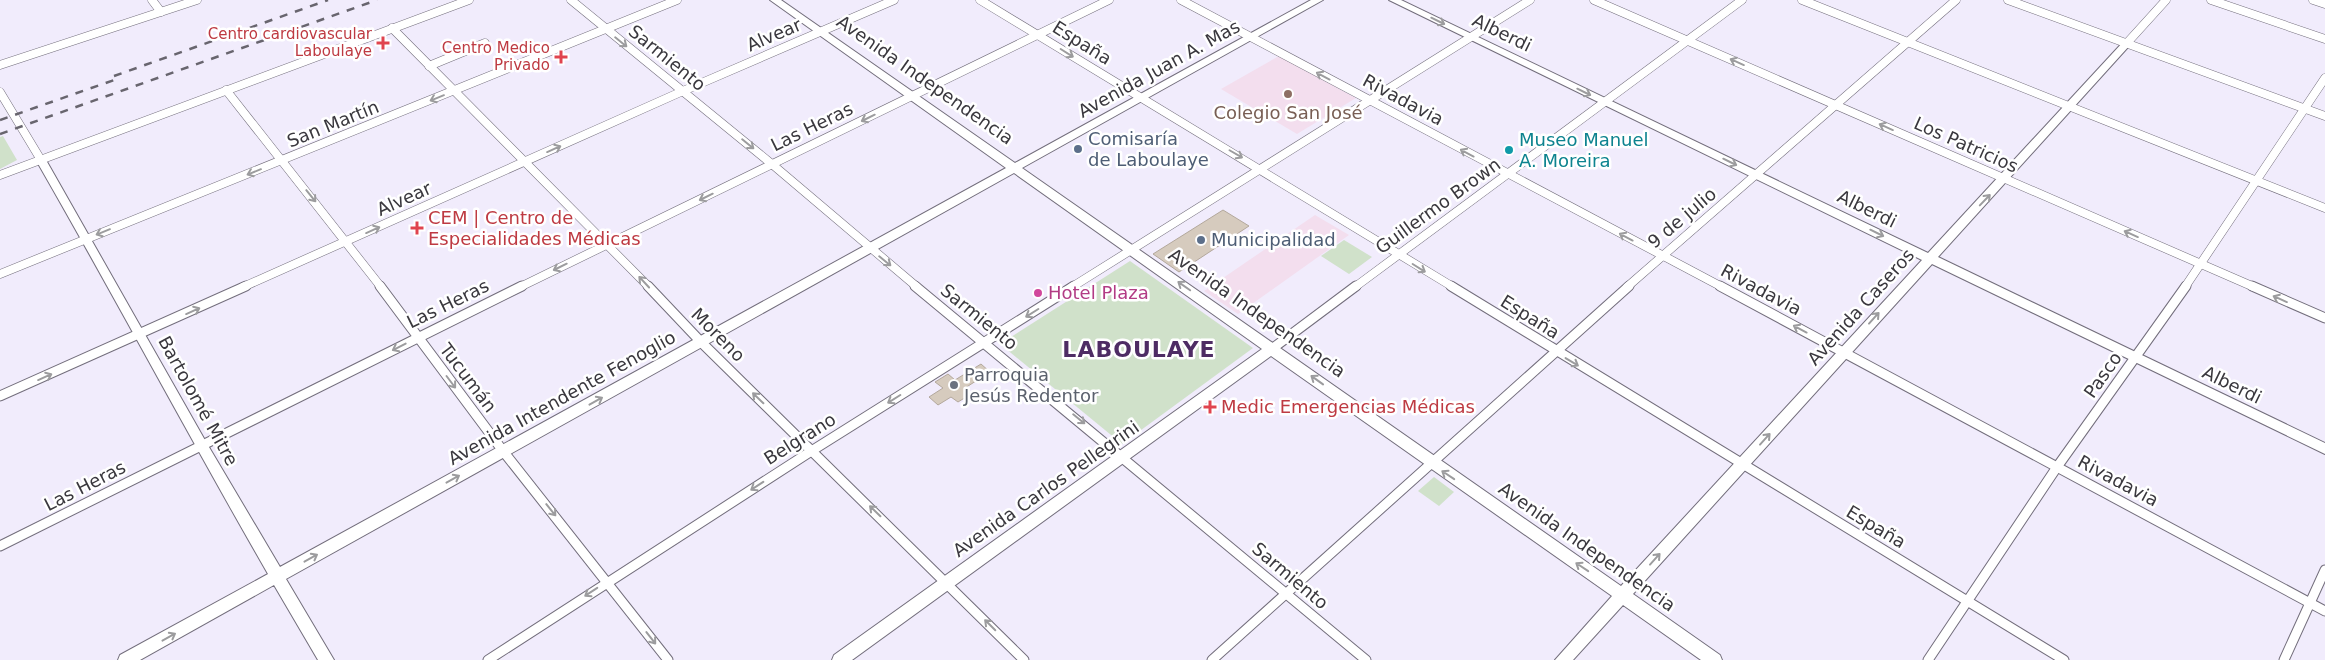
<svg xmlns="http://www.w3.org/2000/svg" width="2325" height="660" font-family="'DejaVu Sans',sans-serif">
<rect width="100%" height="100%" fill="#f1ecfc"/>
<g fill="#f3deee">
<polygon points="1279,56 1356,98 1297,134 1221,89"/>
<polygon points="1315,215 1349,235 1238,314 1204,291"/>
</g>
<g fill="#d0e1ca">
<polygon points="3,136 17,160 0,169 0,137"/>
<polygon points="1344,240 1372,257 1349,274 1321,256"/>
<polygon points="1130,261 1253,348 1122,444 1000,344"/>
<polygon points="1434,477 1454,492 1439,506 1418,491"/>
</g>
<g fill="#d6cbbe" stroke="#b3a89c">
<polygon points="1223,210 1249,226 1179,272 1153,254"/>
<polygon points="981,364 990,372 965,388 971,394 958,402 951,397 938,405 929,397 943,388 935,382 948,374 955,380"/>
</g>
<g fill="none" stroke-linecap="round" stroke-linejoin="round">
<defs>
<g id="street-far1">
<polyline points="152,0 161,12"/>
<polyline points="571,0 773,165 917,287"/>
<polyline points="980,0 1453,287"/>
<polyline points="1181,0 1722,287"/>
<polyline points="1594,0 2254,287"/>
<polyline points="1802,0 2325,208"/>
<polyline points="2008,0 2325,116"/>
<polyline points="2211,0 2325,39"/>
<polyline points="2313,0 2325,4"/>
<polyline points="392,28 649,287"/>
<polyline points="2127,43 2166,0"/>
<polyline points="0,65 197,0"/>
<polyline points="429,66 485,43"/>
<polyline points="226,90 381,287"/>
<polyline points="0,92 41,160"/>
<polyline points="0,175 469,0"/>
<polyline points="0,274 677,0"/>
<polyline points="243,287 683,91 894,0"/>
<polyline points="520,287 1109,0"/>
<polyline points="1072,287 1530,0"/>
<polyline points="1355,287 1742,0"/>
<polyline points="1627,287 1956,0"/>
<polyline points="2185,287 2325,78"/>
</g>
<g id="street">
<polyline points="380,286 503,451 668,660"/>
<polyline points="648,286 701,342 1024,660"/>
<polyline points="915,286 1366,660"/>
<polyline points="1451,286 2064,660"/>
<polyline points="1720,286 2325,611"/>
<polyline points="2252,286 2325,318"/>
<polyline points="1273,348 1356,286"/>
<polyline points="0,396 246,286"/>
<polyline points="0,546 522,286"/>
<polyline points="488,660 813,450 1074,286"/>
<polyline points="1212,660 1629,286"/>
<polyline points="1928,660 2057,467 2186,286"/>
<polyline points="2284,660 2325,570"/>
</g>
<path id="secondary" d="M770,0H781L1015,163L1311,0H1323L1022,168L1621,586L1922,260L1389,0H1401L1928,253L2124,41H2130V45L1938,257L2325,443V454L1932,264L1633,594L1720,655L1722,660H1701L1623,605L1573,660H1555L1612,596L1271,356L852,660H832L834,655L1262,349L1014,173L286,579L334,660H318L274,585L140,660H118L120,655L268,574C189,437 115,297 36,160L37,158H45L46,160L206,442L280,567L1006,168Z"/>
</defs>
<use href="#street-far1" stroke="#736e7c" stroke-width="9"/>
<use href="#street" stroke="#736e7c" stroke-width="11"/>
<use href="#secondary" stroke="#736e7c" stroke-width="2"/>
<use href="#street-far1" stroke="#fff" stroke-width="8"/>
<use href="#street" stroke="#fff" stroke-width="9"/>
<use href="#secondary" fill="#fff" fill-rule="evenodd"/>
<g stroke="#68656e" stroke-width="2.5" stroke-dasharray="8 8" stroke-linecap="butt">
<polyline points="114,76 328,0"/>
<polyline points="0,120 117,79"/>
<polyline points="0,134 377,0"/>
</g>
</g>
<defs><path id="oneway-shaft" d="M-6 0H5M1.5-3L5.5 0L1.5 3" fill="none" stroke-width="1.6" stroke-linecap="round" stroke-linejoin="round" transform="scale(1.25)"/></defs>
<g stroke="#9c9c9e">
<use href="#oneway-shaft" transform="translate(1438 21) rotate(26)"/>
<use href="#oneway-shaft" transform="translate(621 42) rotate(39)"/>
<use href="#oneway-shaft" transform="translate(1067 53) rotate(32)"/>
<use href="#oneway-shaft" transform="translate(1737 62) rotate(-156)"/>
<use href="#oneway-shaft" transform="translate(1323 76) rotate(-152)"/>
<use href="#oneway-shaft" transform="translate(1584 92) rotate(26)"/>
<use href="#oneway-shaft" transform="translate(437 98) rotate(158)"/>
<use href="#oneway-shaft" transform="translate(868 118) rotate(154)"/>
<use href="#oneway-shaft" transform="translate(1886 127) rotate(-156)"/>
<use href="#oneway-shaft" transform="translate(748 144) rotate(39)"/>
<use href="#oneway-shaft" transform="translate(554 149) rotate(-24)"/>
<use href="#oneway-shaft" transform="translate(1467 153) rotate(-152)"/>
<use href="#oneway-shaft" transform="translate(1236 154) rotate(30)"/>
<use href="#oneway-shaft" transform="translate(1730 162) rotate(26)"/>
<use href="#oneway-shaft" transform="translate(254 172) rotate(158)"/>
<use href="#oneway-shaft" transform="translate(311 196) rotate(51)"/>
<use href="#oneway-shaft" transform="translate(706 197) rotate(154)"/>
<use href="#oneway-shaft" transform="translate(1985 200) rotate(-46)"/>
<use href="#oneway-shaft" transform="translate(373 230) rotate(-24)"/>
<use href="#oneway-shaft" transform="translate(103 232) rotate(158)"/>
<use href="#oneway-shaft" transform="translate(1877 233) rotate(26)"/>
<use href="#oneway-shaft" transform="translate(2131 234) rotate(-156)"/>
<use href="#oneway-shaft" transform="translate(1626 237) rotate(-152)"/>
<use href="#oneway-shaft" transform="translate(885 261) rotate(39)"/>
<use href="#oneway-shaft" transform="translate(560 267) rotate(154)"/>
<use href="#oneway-shaft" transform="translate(1419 268) rotate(32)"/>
<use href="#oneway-shaft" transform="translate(644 282) rotate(-133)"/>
<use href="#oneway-shaft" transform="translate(1184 286) rotate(-145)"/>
<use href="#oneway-shaft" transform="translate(2280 299) rotate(-156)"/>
<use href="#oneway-shaft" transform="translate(193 311) rotate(-24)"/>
<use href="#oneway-shaft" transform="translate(1032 313) rotate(148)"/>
<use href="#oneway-shaft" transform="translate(1874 318) rotate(-48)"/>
<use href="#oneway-shaft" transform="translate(1800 329) rotate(-152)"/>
<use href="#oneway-shaft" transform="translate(399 347) rotate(153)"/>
<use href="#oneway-shaft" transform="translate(1572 362) rotate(31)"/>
<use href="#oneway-shaft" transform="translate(45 377) rotate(-24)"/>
<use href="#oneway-shaft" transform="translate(1317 380) rotate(-144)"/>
<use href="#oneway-shaft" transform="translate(451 382) rotate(53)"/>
<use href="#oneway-shaft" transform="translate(758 398) rotate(-136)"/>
<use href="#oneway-shaft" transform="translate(894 399) rotate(148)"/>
<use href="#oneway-shaft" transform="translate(596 401) rotate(-29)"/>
<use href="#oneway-shaft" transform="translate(1079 419) rotate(39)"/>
<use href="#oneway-shaft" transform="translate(1765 439) rotate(-48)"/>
<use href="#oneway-shaft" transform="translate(1448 475) rotate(-146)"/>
<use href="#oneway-shaft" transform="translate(453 479) rotate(-29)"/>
<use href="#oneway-shaft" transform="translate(757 486) rotate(147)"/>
<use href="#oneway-shaft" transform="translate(551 510) rotate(51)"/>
<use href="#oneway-shaft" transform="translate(875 511) rotate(-136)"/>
<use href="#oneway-shaft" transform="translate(311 558) rotate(-29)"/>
<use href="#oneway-shaft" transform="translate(1655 559) rotate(-48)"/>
<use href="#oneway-shaft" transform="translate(1582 567) rotate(-146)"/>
<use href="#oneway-shaft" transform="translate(591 592) rotate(147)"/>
<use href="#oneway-shaft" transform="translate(990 625) rotate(-135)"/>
<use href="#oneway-shaft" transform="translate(169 637) rotate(-29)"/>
<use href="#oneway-shaft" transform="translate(651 638) rotate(52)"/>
</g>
<g fill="#e0444e" stroke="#fff" stroke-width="2">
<path d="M380.5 35.5h5v5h5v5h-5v5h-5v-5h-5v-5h5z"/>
<path d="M558.5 49.5h5v5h5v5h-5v5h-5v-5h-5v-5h5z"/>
<path d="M414.5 220.5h5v5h5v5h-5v5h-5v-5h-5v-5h5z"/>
<path d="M1207.5 399.5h5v5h5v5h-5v5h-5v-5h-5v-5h5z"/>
</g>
<circle fill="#8d6e63" stroke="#fff" stroke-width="2" cx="1288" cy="94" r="5"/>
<g fill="#5c6f8a" stroke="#fff" stroke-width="2">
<circle cx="1078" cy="149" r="5"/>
<circle cx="1201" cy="240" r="5"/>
</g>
<circle fill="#0f9aa8" stroke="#fff" stroke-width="2" cx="1509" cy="150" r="5"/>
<circle fill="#d1479c" stroke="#fff" stroke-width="2" cx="1038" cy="293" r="5"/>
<circle fill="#6b7280" stroke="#fff" stroke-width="2" cx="954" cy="385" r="5"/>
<g text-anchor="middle" stroke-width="5" stroke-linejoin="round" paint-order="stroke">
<g font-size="15" fill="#be3a42" stroke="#fff" text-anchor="end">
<text x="372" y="39">Centro cardiovascular<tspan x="372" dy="17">Laboulaye</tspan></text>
<text x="550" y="53">Centro Medico<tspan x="550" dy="17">Privado</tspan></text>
</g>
<g font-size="18" fill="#3a383e" stroke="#fff">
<text transform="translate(1502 33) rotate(26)" y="6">Alberdi</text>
<text transform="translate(774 35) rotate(-23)" y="6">Alvear</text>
<text transform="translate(1082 43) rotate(32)" y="6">España</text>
<text transform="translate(667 58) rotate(39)" y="6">Sarmiento</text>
<text transform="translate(1159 69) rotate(-29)" y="6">Avenida Juan A. Mas</text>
<text transform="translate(925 80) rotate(35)" y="6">Avenida Independencia</text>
<text transform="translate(1403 100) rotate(28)" y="6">Rivadavia</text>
<text transform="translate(333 124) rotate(-22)" y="6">San Martín</text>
<text transform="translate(812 127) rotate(-26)" y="6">Las Heras</text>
<text transform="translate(1966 145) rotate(24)" y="6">Los Patricios</text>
<text transform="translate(404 199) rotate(-24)" y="6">Alvear</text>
<text transform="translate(1438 206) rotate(-36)" y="6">Guillermo Brown</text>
<text transform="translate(1867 209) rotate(26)" y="6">Alberdi</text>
<text transform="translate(1682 218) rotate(-40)" y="6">9 de julio</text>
<text transform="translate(1761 290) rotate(28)" y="6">Rivadavia</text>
<text transform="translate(448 304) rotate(-26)" y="6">Las Heras</text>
<text transform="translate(1861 307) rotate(-48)" y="6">Avenida Caseros</text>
<text transform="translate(1257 313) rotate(35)" y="6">Avenida Independencia</text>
<text transform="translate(979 317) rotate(39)" y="6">Sarmiento</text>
<text transform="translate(1530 317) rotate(32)" y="6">España</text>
<text transform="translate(718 335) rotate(45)" y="6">Moreno</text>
<text transform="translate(2103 375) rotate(-55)" y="6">Pasco</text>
<text transform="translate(468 378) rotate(53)" y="6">Tucumán</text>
<text transform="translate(2232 385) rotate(26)" y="6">Alberdi</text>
<text transform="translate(562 398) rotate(-29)" y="6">Avenida Intendente Fenoglio</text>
<text transform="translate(198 401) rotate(61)" y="6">Bartolomé Mitre</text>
<text transform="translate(800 439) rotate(-32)" y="6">Belgrano</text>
<text transform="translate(2118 481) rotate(28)" y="6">Rivadavia</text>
<text transform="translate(85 486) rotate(-27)" y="6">Las Heras</text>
<text transform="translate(1046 489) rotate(-35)" y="6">Avenida Carlos Pellegrini</text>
<text transform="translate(1876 527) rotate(31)" y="6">España</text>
<text transform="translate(1587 547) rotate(35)" y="6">Avenida Independencia</text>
<text transform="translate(1290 576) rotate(40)" y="6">Sarmiento</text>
</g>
<g font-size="18" fill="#785e54" stroke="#fff">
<text x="1288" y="119">Colegio San José</text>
</g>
<g font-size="18" fill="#4e5e75" stroke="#fff" text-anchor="start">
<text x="1088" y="145">Comisaría<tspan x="1088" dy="21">de Laboulaye</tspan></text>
<text x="1211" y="246">Municipalidad</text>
</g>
<g font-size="18" fill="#0d838f" stroke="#fff" text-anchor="start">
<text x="1519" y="146">Museo Manuel<tspan x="1519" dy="21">A. Moreira</tspan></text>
</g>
<g font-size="18" fill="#be3a42" stroke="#fff" text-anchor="start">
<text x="428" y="224">CEM | Centro de<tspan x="428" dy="21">Especialidades Médicas</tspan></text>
<text x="1221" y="413">Medic Emergencias Médicas</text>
</g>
<g font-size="18" fill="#b23c85" stroke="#fff" text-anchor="start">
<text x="1048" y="299">Hotel Plaza</text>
</g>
<g font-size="18" fill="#5b616d" stroke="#fff" text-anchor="start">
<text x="964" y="381">Parroquia<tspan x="964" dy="21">Jesús Redentor</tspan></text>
</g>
<g font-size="22" font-weight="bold" letter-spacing="1" fill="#4e2c64" stroke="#fff">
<text x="1139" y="357">LABOULAYE</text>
</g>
</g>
</svg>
